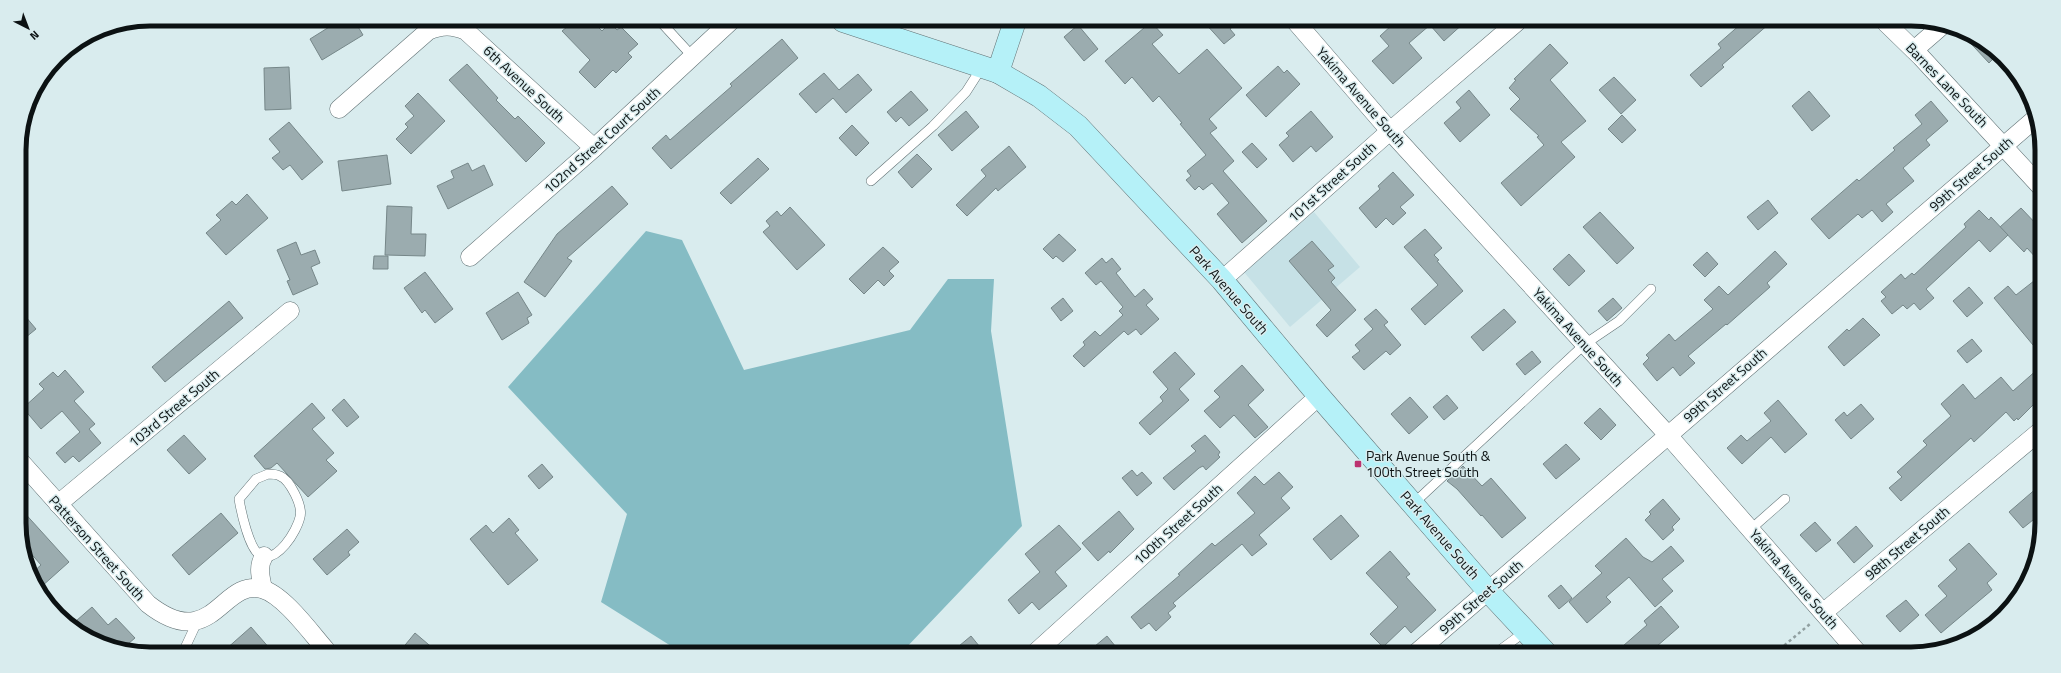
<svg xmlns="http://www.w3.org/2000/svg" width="2061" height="673" font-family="'Titillium Web',sans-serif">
<rect width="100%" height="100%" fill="#d9ecee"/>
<polygon fill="#c6e1e6" points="1314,212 1360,267 1290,327 1244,272"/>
<polygon fill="#85bcc4" points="646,231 682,240 744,370 910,330 948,279 994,279 991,331 1022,526 903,651 679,651 601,602 627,514 508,387"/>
<g fill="#9bacaf" stroke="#768789">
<polygon points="342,19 354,20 363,35 322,60 310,39"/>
<polygon points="560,20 591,20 602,31 610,23 617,30 621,27 638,44 628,53 632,57 616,73 613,70 595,88 579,72 590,60 562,31 567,27"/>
<polygon points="1151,22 1163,35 1152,44 1179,74 1207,49 1242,88 1209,119 1217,128 1210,133 1234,161 1223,171 1267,221 1242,243 1217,214 1229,203 1212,183 1203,190 1199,186 1195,190 1186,180 1191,176 1187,171 1206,155 1180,124 1182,123 1159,96 1153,102 1132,77 1125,84 1105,61"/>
<polygon points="1204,22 1238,22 1230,29 1235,35 1224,44"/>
<polygon points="1400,22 1465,22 1444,41 1430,25 1409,43 1422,58 1393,84 1372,61 1389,46 1380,36 1392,25 1395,27"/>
<polygon points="1742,23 1770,23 1722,65 1724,67 1701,87 1690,75 1721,48 1718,44"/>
<polygon points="1078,25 1098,49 1084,61 1064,37"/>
<polygon points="1964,32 1984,41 1998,54 1989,63 1962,34"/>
<polygon points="782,39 798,58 671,169 652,148 666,135 670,140 732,86 730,84"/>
<polygon points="1550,44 1568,63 1550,80 1586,121 1561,142 1575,157 1521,206 1501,183 1544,145 1537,137 1539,136 1510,109 1520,99 1509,88 1516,80 1514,79"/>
<polygon points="467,64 498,98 496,100 515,119 518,116 545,143 526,162 449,80"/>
<polygon points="1278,66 1284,73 1287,70 1300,84 1266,117 1246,95"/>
<polygon points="289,67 291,109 265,110 264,68"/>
<polygon points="824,73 839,90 858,74 872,90 846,113 833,98 816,113 799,94"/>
<polygon points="1614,77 1636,100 1621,114 1599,90"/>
<polygon points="1469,90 1490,115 1460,142 1444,123 1461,108 1456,102"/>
<polygon points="911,91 928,110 909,126 901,117 896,122 887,112"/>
<polygon points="1809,91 1830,116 1812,131 1792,106"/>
<polygon points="418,93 445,121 411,154 396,139 408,127 405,124 414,116 405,106"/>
<polygon points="1931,101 1948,121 1926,140 1930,145 1903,168 1914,181 1886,204 1893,212 1882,222 1872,210 1862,218 1858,214 1829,239 1811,219 1857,179 1859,181 1895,150 1893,148 1922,124 1915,115"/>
<polygon points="966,111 979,127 952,151 938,135"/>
<polygon points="1311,111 1333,137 1316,152 1311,146 1293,162 1279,145 1289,136 1286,133"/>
<polygon points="1622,115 1636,130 1622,143 1608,129"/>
<polygon points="289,122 323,162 302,180 290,165 283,170 272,158 280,152 269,139"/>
<polygon points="852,125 869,143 856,156 839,138"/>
<polygon points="1252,143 1267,159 1257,168 1242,152"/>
<polygon points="1009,146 1026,167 998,191 996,188 967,216 956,205 986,176 981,170"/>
<polygon points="917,154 932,169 912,188 898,172"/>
<polygon points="387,155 391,184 342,191 338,161"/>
<polygon points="758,158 769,169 731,204 720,193"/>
<polygon points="468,163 472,171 484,165 493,185 448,209 437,186 454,178 451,171"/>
<polygon points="1393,172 1414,195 1400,207 1406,213 1393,225 1386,218 1376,228 1359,208 1380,189 1378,186"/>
<polygon points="612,186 628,204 567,258 572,261 545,297 524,282 557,234"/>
<polygon points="247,194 268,218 226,255 206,233 221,220 216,215 232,201 236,205"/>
<polygon points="1768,200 1778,213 1758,230 1747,217"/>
<polygon points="387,206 412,207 411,234 426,234 425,256 385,255"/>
<polygon points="790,207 825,245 797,270 763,232 770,226 766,221 777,211 781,216"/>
<polygon points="2021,208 2039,227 2039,261 2027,248 2024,252 2000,227"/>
<polygon points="1979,210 1989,220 1991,217 2008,235 1990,252 1979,240 1926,289 1934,298 1920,310 1914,303 1907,309 1903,305 1892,314 1881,301 1886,297 1881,292 1901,274 1905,279 1912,273 1914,275 1966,227 1964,224"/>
<polygon points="1600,212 1634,248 1617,264 1583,227"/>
<polygon points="1425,229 1442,248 1434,255 1439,260 1437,261 1463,291 1425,325 1411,309 1438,285 1404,247"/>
<polygon points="1059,234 1076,250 1063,262 1056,256 1053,259 1043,249"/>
<polygon points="1312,241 1334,266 1328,270 1335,278 1331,282 1356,310 1327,337 1316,325 1331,310 1289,261"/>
<polygon points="296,242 301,255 315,250 320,263 311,267 318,284 293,295 287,281 290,280 277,250"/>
<polygon points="883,247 899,262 889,271 894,276 884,286 878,280 864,294 849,279"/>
<polygon points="1775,251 1787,264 1767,283 1770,287 1727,325 1726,324 1688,356 1695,363 1680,376 1673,367 1657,381 1643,364 1649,358 1646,355 1669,334 1675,341 1713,309 1704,300 1719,286 1728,295"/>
<polygon points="1707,252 1718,264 1705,277 1693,265"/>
<polygon points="1569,254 1585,271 1569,286 1553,269"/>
<polygon points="374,256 388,256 388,269 373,269"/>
<polygon points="1102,258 1106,263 1112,258 1121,269 1116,273 1135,297 1144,289 1153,299 1146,305 1159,319 1141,335 1136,329 1128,335 1124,331 1084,367 1073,356 1085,345 1083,342 1095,331 1100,336 1123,315 1119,311 1123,307 1101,281 1096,285 1085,273"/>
<polygon points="425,272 453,309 435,323 425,310 422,313 404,288"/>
<polygon points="2039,277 2039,317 2038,351 1994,298 2008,286 2016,295"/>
<polygon points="1969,287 1983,303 1967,317 1953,301"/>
<polygon points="518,292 532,315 527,318 529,323 502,340 486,313"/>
<polygon points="1063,298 1073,311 1061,321 1051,308"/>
<polygon points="1613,298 1622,308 1607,321 1598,311"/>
<polygon points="229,301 243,318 165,382 152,367"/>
<polygon points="1376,309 1388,322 1384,325 1401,345 1390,355 1386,351 1364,370 1352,357 1360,351 1355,345 1373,329 1364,319"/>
<polygon points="1504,309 1516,322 1483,351 1471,337"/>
<polygon points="20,310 36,329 20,342"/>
<polygon points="1863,318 1880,335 1844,366 1828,347 1847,329 1849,331"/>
<polygon points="1972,339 1982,351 1967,363 1957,351"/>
<polygon points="1532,351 1541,362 1525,375 1516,364"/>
<polygon points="1175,352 1195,374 1179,389 1189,400 1150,435 1139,423 1163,401 1160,397 1168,389 1153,372"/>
<polygon points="1242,365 1264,390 1248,405 1268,427 1255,438 1234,415 1220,428 1204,411 1220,397 1214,391"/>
<polygon points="2038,369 2038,400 2018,420 2017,418 2014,421 2006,412 1974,442 1971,438 1901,501 1889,488 1902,477 1897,472 1927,445 1923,441 1951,416 1941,404 1963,384 1975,399 2001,377 2013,391"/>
<polygon points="65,370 84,392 74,401 95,424 89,429 101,443 79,462 73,456 65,463 56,453 80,432 62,411 41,429 23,408 44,389 39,384 53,372 58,377"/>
<polygon points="1447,395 1458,408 1444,420 1433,407"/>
<polygon points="1410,397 1428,417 1409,434 1391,414"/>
<polygon points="344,399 359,417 347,427 332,410"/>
<polygon points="1778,400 1807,434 1785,453 1771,437 1742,464 1727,448 1741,435 1747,441 1771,421 1764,413"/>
<polygon points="312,403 325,418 312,429 334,453 326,460 337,471 308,497 277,463 271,468 265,469 254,456"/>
<polygon points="1861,404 1874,419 1851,439 1835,420 1844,412 1847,416"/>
<polygon points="1600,408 1616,425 1601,440 1584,423"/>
<polygon points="184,435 206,459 189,474 167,450"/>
<polygon points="1205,435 1220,452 1218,455 1220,457 1206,470 1203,466 1199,468 1174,490 1163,478 1196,451 1191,446"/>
<polygon points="1566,444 1580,459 1556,479 1543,464"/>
<polygon points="542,464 553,477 539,489 528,476"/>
<polygon points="1463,466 1482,486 1491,478 1526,518 1502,538 1482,515 1481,516 1457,489 1447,481"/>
<polygon points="1132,470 1137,476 1142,472 1152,483 1137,496 1122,478"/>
<polygon points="1279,472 1293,487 1281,498 1290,508 1259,535 1267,544 1252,556 1242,544 1173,603 1176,606 1168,613 1171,617 1156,631 1149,623 1141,629 1131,617 1180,575 1178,574 1212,543 1215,546 1255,513 1237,493 1255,476 1264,485"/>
<polygon points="2038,487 2038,516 2023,528 2009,512"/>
<polygon points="1663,499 1680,519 1672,527 1674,530 1663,540 1645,520 1651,514 1649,512"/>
<polygon points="21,509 69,562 41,587 33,572 41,565 21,542"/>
<polygon points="1119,511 1134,529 1110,553 1109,551 1098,561 1082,543"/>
<polygon points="221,513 238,533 189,575 172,555"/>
<polygon points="1341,515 1359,536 1331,560 1313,539"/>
<polygon points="509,518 519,530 515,533 538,560 508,585 470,539 486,525 493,533"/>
<polygon points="1815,522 1831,540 1816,552 1800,535"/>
<polygon points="1059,525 1081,549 1055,572 1067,586 1039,610 1032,602 1019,614 1008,600 1040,572 1025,554"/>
<polygon points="1856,526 1873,546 1854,563 1837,543"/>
<polygon points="347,529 359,542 348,552 350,555 327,575 313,559"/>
<polygon points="1626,538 1643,557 1652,562 1671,546 1684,561 1662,579 1673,591 1655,607 1629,577 1606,597 1611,602 1587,623 1569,602 1602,573 1595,566"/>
<polygon points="1969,543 1997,574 1987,583 1992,590 1941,633 1925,615 1947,596 1938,586 1957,569 1949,560"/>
<polygon points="1390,551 1410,574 1406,577 1436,610 1411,633 1405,626 1383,647 1370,634 1398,607 1366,573"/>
<polygon points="1561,585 1572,598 1559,609 1548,596"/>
<polygon points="1906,600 1919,615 1900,632 1886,616"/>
<polygon points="1661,606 1679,627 1649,653 1615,653 1647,625 1644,621"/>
<polygon points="92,607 108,625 116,618 135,638 122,649 116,649 92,638 76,621"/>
<polygon points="251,627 271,650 225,650"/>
<polygon points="415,633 435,650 401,650"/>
<polygon points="971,636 984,652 953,651"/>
<polygon points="1107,636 1120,652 1088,652"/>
</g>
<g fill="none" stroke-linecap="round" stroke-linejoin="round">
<defs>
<g id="lane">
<polyline points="659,20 693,57"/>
<polyline points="871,181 933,126 966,92 982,67"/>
<path d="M268,474C271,474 276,474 280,476C290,480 303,506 300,517C297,531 277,564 260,555C249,549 241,511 239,499L256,479Z"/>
<polyline points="1413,504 1585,344 1619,321 1651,289"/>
<polyline points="1751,529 1785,499"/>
<polyline points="184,650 198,620"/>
<polyline points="1464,653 1478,650 1486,653"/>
<polyline points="1496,653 1526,631"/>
</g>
<g id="street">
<polyline points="1296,22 1390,131 1667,434 1859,654"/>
<polyline points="1886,23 1921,57 2039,185"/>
<polyline points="1914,50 1944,24"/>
<path d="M339,109L428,31C442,25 452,25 466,31L594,148"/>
<polyline points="470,257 594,148 732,20"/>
<polyline points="1222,280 1390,131 1517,22"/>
<path d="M21,462L148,604C213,655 221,578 262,589C284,595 311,633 326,650"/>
<polyline points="58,504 290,311"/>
<path d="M263,589C261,578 257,567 264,556"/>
<polyline points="1824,612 2038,433"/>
<polyline points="1036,652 1319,396"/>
<polyline points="1416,653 2036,118"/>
</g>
<g id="secondary">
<polyline points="843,21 998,72 1039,96 1078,126 1222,280 1319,396 1489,592 1546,653"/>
<polyline points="998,72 1015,21"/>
</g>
</defs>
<use href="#lane" stroke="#627275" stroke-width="10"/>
<use href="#street" stroke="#627275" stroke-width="19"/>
<use href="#secondary" stroke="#627275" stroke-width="23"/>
<polyline stroke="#909fa0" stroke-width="2.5" stroke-dasharray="3 3" stroke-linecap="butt" points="1775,653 1810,624"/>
<use href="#lane" stroke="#fff" stroke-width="9"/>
<use href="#street" stroke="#fff" stroke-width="18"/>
<use href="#secondary" stroke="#b5f1f8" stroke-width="22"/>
</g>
<rect fill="#bc3370" stroke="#d9ecee" stroke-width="1.5" x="1354" y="460" width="8" height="8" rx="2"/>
<g text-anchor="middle" stroke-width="3" stroke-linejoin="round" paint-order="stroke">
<g font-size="14" fill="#0c1213" stroke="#d9ecee">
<text transform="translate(524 84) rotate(43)" y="5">6th Avenue South</text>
<text transform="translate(1947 85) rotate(46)" y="5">Barnes Lane South</text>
<text transform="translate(1361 97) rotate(49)" y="5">Yakima Avenue South</text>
<text transform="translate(602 140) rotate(-42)" y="5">102nd Street Court South</text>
<text transform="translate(1971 174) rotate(-41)" y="5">99th Street South</text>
<text transform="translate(1332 182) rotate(-42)" y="5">101st Street South</text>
<text transform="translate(1229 290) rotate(49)" y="5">Park Avenue South</text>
<text transform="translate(1578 337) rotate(48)" y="5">Yakima Avenue South</text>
<text transform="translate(1725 385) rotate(-41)" y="5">99th Street South</text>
<text transform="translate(174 408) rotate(-40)" y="5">103rd Street South</text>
<text transform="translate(1178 524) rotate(-42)" y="5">100th Street South</text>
<text transform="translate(1440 535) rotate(49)" y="5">Park Avenue South</text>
<text transform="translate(1907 543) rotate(-40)" y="5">98th Street South</text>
<text transform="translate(97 548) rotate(48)" y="5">Patterson Street South</text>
<text transform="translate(1794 579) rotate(49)" y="5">Yakima Avenue South</text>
<text transform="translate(1481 597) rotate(-41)" y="5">99th Street South</text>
</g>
<g font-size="14" fill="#0c1213" stroke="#d9ecee" text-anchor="start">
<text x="1366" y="461">Park Avenue South &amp;<tspan x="1366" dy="16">100th Street South</tspan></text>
</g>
</g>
<path d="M0 0H2061V673H0ZM150 26H1911A124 124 0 0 1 2035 150V523A124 124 0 0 1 1911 647H150A124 124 0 0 1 26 523V150A124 124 0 0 1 150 26Z" fill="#d9ecee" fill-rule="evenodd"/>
<path fill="none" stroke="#0c1213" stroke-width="5" d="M150 26H1911A124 124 0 0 1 2035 150V523A124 124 0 0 1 1911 647H150A124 124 0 0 1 26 523V150A124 124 0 0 1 150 26Z"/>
<g transform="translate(28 28) rotate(138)" stroke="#d9ecee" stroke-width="3" paint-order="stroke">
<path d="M0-3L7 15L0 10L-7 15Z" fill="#0c1213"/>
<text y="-6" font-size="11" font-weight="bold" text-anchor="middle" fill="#0c1213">N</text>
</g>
</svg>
